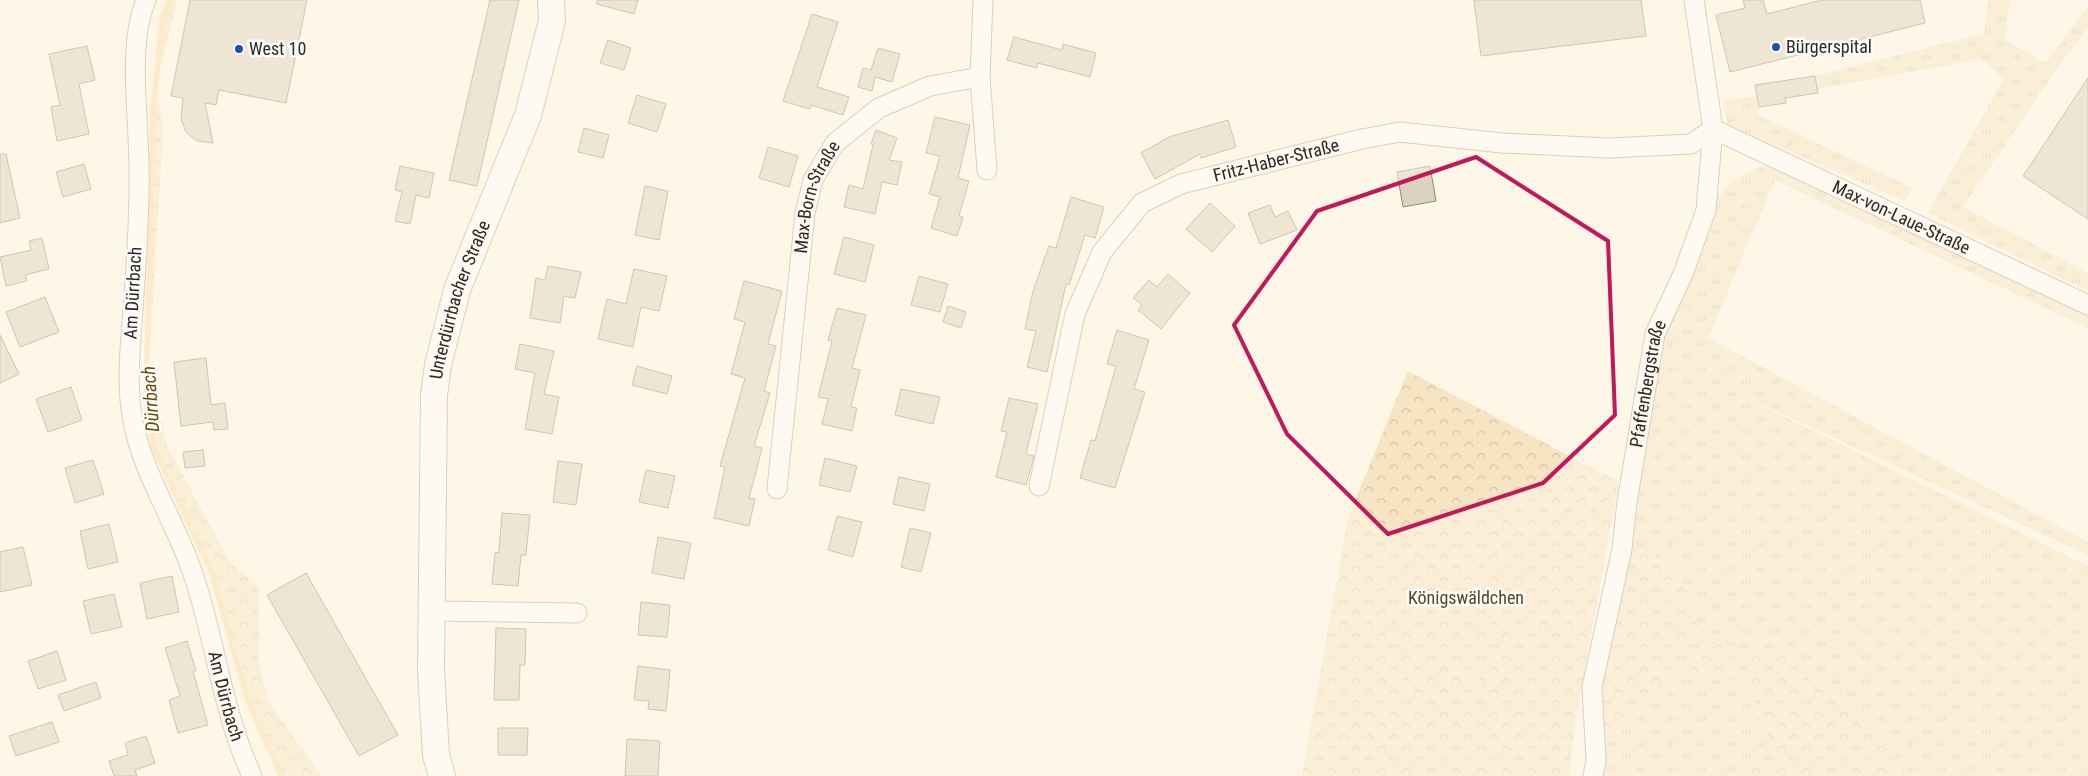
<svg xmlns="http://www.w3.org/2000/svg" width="2088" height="776" font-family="'Roboto Condensed',sans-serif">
<defs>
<pattern id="grass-tufts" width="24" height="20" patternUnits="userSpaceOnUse" patternTransform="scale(1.25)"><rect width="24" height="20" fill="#f6e4c2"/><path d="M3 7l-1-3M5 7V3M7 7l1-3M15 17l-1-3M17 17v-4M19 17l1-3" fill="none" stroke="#d3c4a6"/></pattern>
<pattern id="forest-crowns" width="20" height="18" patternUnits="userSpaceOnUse" patternTransform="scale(1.25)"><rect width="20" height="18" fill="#f6e4c2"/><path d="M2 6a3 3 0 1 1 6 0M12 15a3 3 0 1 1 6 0" fill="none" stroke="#d3c4a6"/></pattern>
</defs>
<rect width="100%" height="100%" fill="#fef6e7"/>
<g fill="url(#grass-tufts)">
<polygon points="1988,0 2010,0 2005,40 2046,63 2088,6 2088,27 2053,74 1963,207 2088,273 2088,291 1928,213 2004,79 1982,59 1817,89 1815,76 1984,34"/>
<polygon points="1757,96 1758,115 1912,188 1904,201 1727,124 1723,101"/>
<path d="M1780,161L2088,305V328L1775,180L1708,338L2088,542V555L1720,385L2088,566V776H1909L1840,689L1813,677L1781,639L1726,646L1703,635L1675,563L1622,549L1655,334L1706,210C1728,182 1747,169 1780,161Z"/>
<polygon points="1703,672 1746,683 1771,745 1732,776 1593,776 1596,761 1625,714 1665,679"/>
</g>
<g fill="url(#forest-crowns)">
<polygon points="166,0 177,0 159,73 158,104 162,113 162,148 149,365 166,444 230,563 252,580 259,591 259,661 267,700 321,776 281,776 247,699 212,574 153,446 146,396 153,108 158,20"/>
<polygon points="1408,371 1619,482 1575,723 1569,776 1302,776 1348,518"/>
<polygon points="1622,549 1675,563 1703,635 1726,646 1781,639 1813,677 1840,689 1909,776 1732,776 1771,745 1746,683 1703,672 1665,679 1625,714 1596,761 1592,687"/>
</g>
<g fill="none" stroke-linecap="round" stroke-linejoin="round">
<polyline stroke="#fadca2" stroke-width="5" points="171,0 162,23 153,108 146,396 153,446 212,574 247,699 281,776"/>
</g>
<g fill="#dbd1bf" stroke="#928978">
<polygon points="190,0 307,0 286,103 219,90 216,105 205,103 213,143 197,141 186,132 181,119 183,98 171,96"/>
<polygon points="490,0 519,0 477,186 449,180"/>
<polygon points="597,0 638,0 634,14 597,4"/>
<polygon points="1474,0 1641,0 1646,36 1481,56"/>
<polygon points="1743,0 1763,0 1767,14 1822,0 1920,0 1925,23 1730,72 1716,15 1745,8"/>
<polygon points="812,14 838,22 817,87 849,97 843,115 811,105 810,109 783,101"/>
<polygon points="1014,37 1062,50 1063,44 1096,53 1090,77 1038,63 1037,68 1007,60"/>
<polygon points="608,40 631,48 624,70 600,63"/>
<polygon points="87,46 95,80 79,84 89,134 57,141 51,107 60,105 49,54"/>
<polygon points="878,48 900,54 892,82 875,77 872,91 858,87 863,68 871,70"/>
<polygon points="1815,76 1818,93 1785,98 1786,103 1759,107 1755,85"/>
<polygon points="2088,78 2088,219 2023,176"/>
<polygon points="637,95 666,104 657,132 628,123"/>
<polygon points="935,117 970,125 958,178 969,181 959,216 963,217 957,236 931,228 940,197 929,194 940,156 926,153"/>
<polygon points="1228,120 1236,147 1201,158 1200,154 1155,179 1141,153 1169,137"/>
<polygon points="584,128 609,135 603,158 578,152"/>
<polygon points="876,130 897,138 889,160 902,162 897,185 882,182 875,214 844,207 849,185 863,189 873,145 871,144"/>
<polygon points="768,147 798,156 789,187 759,178"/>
<polygon points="0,154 6,154 20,218 0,223"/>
<polygon points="84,164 91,189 63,197 56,172"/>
<polygon points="400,166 434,173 429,198 416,195 410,224 395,221 402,192 395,190"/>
<polygon points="1430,166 1436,201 1403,207 1397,172"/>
<polygon points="645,186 668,191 659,240 635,235"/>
<polygon points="1071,197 1104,207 1095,238 1085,235 1069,285 1066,284 1047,372 1027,367 1036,331 1025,329 1033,291 1049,246 1056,248"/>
<polygon points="1210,203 1235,226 1212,252 1186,229"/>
<polygon points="1270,205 1275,217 1288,211 1297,230 1260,244 1248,213"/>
<polygon points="844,237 874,245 865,282 834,274"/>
<polygon points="42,238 49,269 25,275 27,281 6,286 0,257 31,250 29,241"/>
<polygon points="548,266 581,272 575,298 564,296 560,323 530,318 536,278 545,280"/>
<polygon points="634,269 667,276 659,311 641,307 633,347 598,339 607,299 626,304"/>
<polygon points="1168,274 1190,293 1161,329 1138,310 1142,305 1133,298 1149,280 1157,287"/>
<polygon points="919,276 948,284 940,312 911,305"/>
<polygon points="744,281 782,291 768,344 776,346 764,391 770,393 754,446 762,448 749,498 755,499 749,526 714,518 725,467 720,466 745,378 731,374 745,322 734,319"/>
<polygon points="45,297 59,332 20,347 6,312"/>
<polygon points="948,306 966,312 961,328 943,322"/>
<polygon points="837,308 866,315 852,368 860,370 851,407 857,408 852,431 822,424 828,399 818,397 832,341 828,340"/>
<polygon points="1117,330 1149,340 1134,389 1145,392 1115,488 1080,478 1091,440 1095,441 1116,366 1107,364"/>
<polygon points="0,335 19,374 0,383"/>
<polygon points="520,344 554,351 544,394 559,397 552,434 525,429 535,373 515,369"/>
<polygon points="206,358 211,405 225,403 228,429 214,430 213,422 181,426 174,362"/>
<polygon points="637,366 672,376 667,394 632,385"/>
<polygon points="71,387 82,420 48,432 36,399"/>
<polygon points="901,389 940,397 933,424 895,415"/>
<polygon points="1009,398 1038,404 1026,454 1034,456 1026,485 996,477 1007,432 1001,431"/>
<polygon points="203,450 205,466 185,468 183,452"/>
<polygon points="825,458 857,466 850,492 819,485"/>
<polygon points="93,460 104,494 75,503 65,468"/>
<polygon points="558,461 582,464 576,505 553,502"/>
<polygon points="646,470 675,476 668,508 639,502"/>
<polygon points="899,477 930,484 924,511 893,504"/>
<polygon points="502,513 530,515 526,555 521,555 518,586 492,584 495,553 499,552"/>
<polygon points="837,516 862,522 853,557 828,550"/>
<polygon points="109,524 118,562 88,569 80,531"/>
<polygon points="910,528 931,533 921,572 901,567"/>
<polygon points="658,537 691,543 684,579 652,573"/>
<polygon points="23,547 32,585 0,592 0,552"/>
<polygon points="306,573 398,735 359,756 267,595"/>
<polygon points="172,576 179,612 147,619 140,583"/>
<polygon points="114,594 122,627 91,634 83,601"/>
<polygon points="641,602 670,605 667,637 638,635"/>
<polygon points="496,628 526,629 525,665 520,665 519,700 494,700"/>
<polygon points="187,641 196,671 193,671 208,725 178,733 169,700 180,696 165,648"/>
<polygon points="57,651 66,680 38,689 28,661"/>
<polygon points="638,666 670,670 666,711 648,709 649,701 634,700"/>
<polygon points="96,682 101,698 64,711 58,695"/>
<polygon points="52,722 59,742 16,756 9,736"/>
<polygon points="498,728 528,728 527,755 498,755"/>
<polygon points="146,736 155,763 135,770 137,776 114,776 109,761 128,755 125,743"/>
<polygon points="627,739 660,741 658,776 625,776"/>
</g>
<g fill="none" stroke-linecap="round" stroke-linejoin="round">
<defs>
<g id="street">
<path id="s1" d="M146,0C127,46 139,117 139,167C140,210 137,253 134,295C132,330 127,365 130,400C135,466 176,518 195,580C216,645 223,713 252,776"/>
<polyline points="983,0 980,77 987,170"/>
<path id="s2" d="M1713,129L2088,305"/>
<path id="s3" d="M1039,486L1075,314L1102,252L1142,203L1181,184L1362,139L1400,132L1502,143L1610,148L1691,144L1713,129"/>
<path id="s4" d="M777,489L805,213L813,180L835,143L879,108L930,86L980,77"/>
<polyline points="432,611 577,613"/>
<path id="s5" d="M1593,776L1596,761L1592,687L1622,549L1627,502L1655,334L1683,274L1706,210L1713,129L1694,0"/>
</g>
<g id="secondary">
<path id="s6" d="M442,776L436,755L431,670L434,395L438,365L457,290L528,115L552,21L551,0"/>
</g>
</defs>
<use href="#street" stroke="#aba290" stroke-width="21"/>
<use href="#secondary" stroke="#aba290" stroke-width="28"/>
<use href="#street" stroke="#fff" stroke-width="19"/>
<use href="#secondary" stroke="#fff" stroke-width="26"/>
</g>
<path d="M0 0H2088V776H0ZM1476,157L1608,241L1615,415L1543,483L1388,534L1287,434L1234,325L1317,211Z" fill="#fef6e7" fill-opacity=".55" fill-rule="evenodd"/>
<path fill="none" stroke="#c2185b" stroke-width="4" stroke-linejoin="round" d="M1476,157L1608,241L1615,415L1543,483L1388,534L1287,434L1234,325L1317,211Z"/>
<g fill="#1e4dba" stroke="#fff" stroke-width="2">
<circle cx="1776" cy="47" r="5"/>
<circle cx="239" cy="49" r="5"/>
</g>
<g text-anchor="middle" stroke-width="5" stroke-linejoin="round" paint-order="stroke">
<g font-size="18" fill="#2c2822" stroke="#fff" text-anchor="start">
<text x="1786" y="53">Bürgerspital</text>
<text x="249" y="55">West 10</text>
</g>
<g font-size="18" fill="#2c2822" stroke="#fff">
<text dy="6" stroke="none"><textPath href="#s3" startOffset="448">Fritz-Haber-Straße</textPath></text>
<text dy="6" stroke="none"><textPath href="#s4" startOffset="296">Max-Born-Straße</textPath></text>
<text dy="6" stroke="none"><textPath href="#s2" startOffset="208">Max-von-Laue-Straße</textPath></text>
<text transform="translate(133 293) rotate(-87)" y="6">Am Dürrbach</text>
<text dy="6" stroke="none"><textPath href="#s6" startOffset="481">Unterdürrbacher Straße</textPath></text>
<text dy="6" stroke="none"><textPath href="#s5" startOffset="398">Pfaffenbergstraße</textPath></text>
<text dy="6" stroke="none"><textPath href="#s1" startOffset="714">Am Dürrbach</textPath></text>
</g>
<g font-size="18" fill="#5a4519" stroke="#fff">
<text x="1466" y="604">Königswäldchen</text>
</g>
<g font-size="19" font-style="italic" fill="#694d03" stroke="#fff">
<text transform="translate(150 399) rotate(-94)" y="7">Dürrbach</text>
</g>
</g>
</svg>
